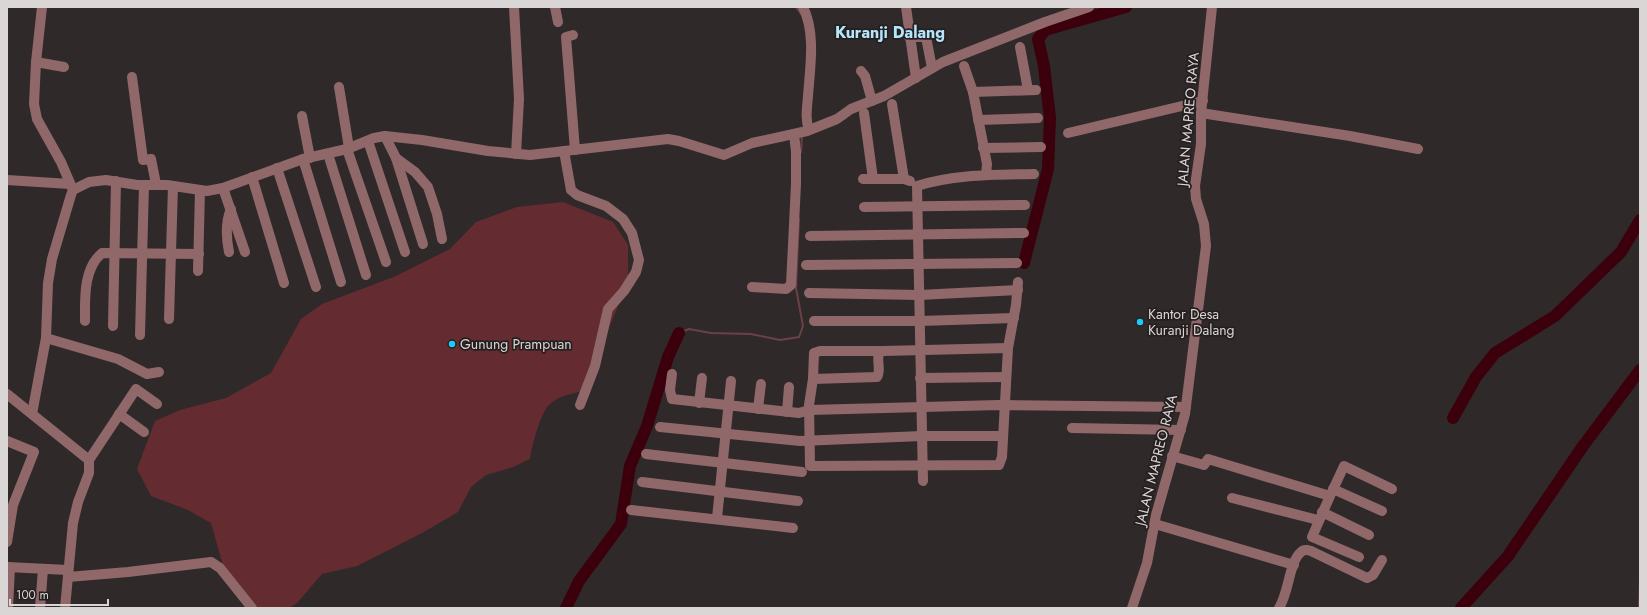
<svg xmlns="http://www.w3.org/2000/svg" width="1647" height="615" font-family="Jost,sans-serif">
<rect width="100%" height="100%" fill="#302929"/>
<path fill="#642c31" d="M563,202L613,222L628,245V282L583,391C571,394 558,396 549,405C540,414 532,446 530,459L513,467L486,475L471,487L458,512L422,533L357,566L322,574L297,603L289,608H254L224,569L211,523L188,510L151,496L137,469L155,421L180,410L226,398L271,373L301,319L322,304L396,276L450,249L476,222L517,207Z"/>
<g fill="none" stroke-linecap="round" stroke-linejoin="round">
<g stroke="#6b4049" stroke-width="2">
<polyline points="796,7 801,14"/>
<polyline points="801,152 802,135"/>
<polyline points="679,333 689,329 711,333 751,334 780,340 799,337 803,326 796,288 799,219"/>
<polyline points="1639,608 1640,580"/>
</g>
<g stroke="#3b000c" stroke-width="12">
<polyline points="1024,263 1048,169 1050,118 1044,66 1038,39 1045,30 1126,7"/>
<polyline points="1453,418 1476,377 1495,353 1555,316 1621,252 1640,220"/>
<polyline points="566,608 579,581 621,524 630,466 647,426 668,357 679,333"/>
<polyline points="1461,608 1508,556 1583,446 1640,370"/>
</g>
<g stroke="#90686a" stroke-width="10">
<polyline points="42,7 36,62 34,104 37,119 61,162 73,190"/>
<polyline points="514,7 519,99 516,154"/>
<polyline points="555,7 558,22"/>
<path d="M803,7C816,33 810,68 808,96C807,108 805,119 809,130"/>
<polyline points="906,7 916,78"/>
<polyline points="573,35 566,37 575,150"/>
<polyline points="909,37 926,37 932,68"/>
<polyline points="1020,47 1028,90"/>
<polyline points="36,62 64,67"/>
<polyline points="964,66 973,92 987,164 986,175"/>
<polyline points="861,71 865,76 872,101"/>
<polyline points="132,77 143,160 151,159 156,184"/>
<polyline points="339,87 349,148"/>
<polyline points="973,92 1036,90"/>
<polyline points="892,104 904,179"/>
<polyline points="864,113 873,179"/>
<polyline points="1201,113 1350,136 1418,149"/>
<polyline points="302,116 310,158"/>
<polyline points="978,120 1038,118"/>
<polyline points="1068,133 1203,101"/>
<polyline points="385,136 396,158 415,172 428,187 437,214 442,239"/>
<polyline points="368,141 405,252"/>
<polyline points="983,148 1041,147"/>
<polyline points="347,149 386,262"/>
<polyline points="564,151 571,190 577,195 606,206 623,219 632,233 639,260 636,272 624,291 608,309 595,366 580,405"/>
<polyline points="328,154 366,275"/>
<polyline points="396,158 423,244"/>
<polyline points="303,159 341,282"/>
<polyline points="277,168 316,287"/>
<polyline points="252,177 284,283"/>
<polyline points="863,179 904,179 910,181"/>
<polyline points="7,180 70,184"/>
<polyline points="223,188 245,252"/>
<polyline points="864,207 1025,205"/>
<polyline points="810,236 1024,233"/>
<path d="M229,252C226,237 225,223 231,209"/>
<polyline points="806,265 1017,263"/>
<polyline points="198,271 200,190"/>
<polyline points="752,287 786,289 791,285 796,184 796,152 794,134"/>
<polyline points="809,293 919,295 1018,290"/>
<polyline points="169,319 173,186"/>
<path d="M85,321C85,299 83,269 102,253L199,254"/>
<polyline points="814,321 920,321 1014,318"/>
<polyline points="113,326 116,181"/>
<polyline points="140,335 144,185"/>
<polyline points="46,338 118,359 147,374 159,372"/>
<polyline points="880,351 820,351 814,353 813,379 809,405 810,466 999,465 1002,457 1008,348 1016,305 1018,282"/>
<polyline points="672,374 670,390 672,399 799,413 809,410 999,405 1186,407"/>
<polyline points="920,378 1006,377"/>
<path d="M813,379L877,377C882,369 875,359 880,351H883L1008,348"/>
<polyline points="7,394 89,460 89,473 78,502 73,523 65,608"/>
<polyline points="699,403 702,378"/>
<polyline points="758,409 761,384"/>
<polyline points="787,412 789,387"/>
<polyline points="32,414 46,338 48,283 52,259 71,195 73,190 89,182 106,180 137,185 167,185 207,191 223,188 303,159 347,149 374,138 385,136 422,140 488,151 530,155 668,139 679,141 724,155 752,143 807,131 837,119 851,109 884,96 943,62 1045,22 1089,7"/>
<polyline points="119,414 144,432"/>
<polyline points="660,427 800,441 922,436 1003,436"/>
<polyline points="1072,428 1181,430"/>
<polyline points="7,441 34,452 13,505 7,542"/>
<polyline points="646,454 802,472"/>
<polyline points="1172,456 1204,465 1208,459 1330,496 1312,537 1359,557"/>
<polyline points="89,460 136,389 157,404"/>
<path d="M923,481L917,186C955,174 995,175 1034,174"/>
<polyline points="642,482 798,501"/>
<polyline points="1333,489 1382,511"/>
<polyline points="1330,496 1344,466 1392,489"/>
<polyline points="1232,498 1318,520"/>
<polyline points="631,510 793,528"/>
<polyline points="1322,512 1369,535"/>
<polyline points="717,518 731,381"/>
<polyline points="1155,524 1294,565"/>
<polyline points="7,567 68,570"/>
<polyline points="68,577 128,572 211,562 220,568 252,608"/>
<polyline points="8,608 10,567"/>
<polyline points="40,608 43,569"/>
<polyline points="1132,608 1147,563 1156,515 1185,414 1206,246 1204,224 1196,199 1195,186 1201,144 1201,113 1212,7"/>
<path d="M1279,608C1289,593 1289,562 1301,552C1304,549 1308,550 1311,551L1367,578L1373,575L1382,560"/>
</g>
</g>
<g fill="#20c9fd" stroke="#261f1f" stroke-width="1.5">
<circle cx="1140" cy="322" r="4"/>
<circle cx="452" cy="344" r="4"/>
</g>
<g text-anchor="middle" stroke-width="3.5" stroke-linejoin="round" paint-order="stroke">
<g font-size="14" fill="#dbd6d6" stroke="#261f1f">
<text transform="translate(1188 119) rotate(-85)" y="5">JALAN MAPREO RAYA</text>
<text transform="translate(1156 460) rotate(-76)" y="5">JALAN MAPREO RAYA</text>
</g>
<g font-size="14" fill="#dbd6d6" stroke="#261f1f" text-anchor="start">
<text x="1148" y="319">Kantor Desa<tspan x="1148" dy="16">Kuranji Dalang</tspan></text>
<text x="460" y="349">Gunung Prampuan</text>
</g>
<g font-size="16" font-weight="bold" fill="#b3e6fb" stroke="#261f1f">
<text x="890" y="38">Kuranji Dalang</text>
</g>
</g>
<rect width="1647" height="615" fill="none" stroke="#dbd6d6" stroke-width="16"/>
<path d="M10 599v6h98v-6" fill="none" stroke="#dbd6d6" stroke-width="2"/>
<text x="16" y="599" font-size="12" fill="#dbd6d6" stroke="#261f1f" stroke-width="3" paint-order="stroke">100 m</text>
</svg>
